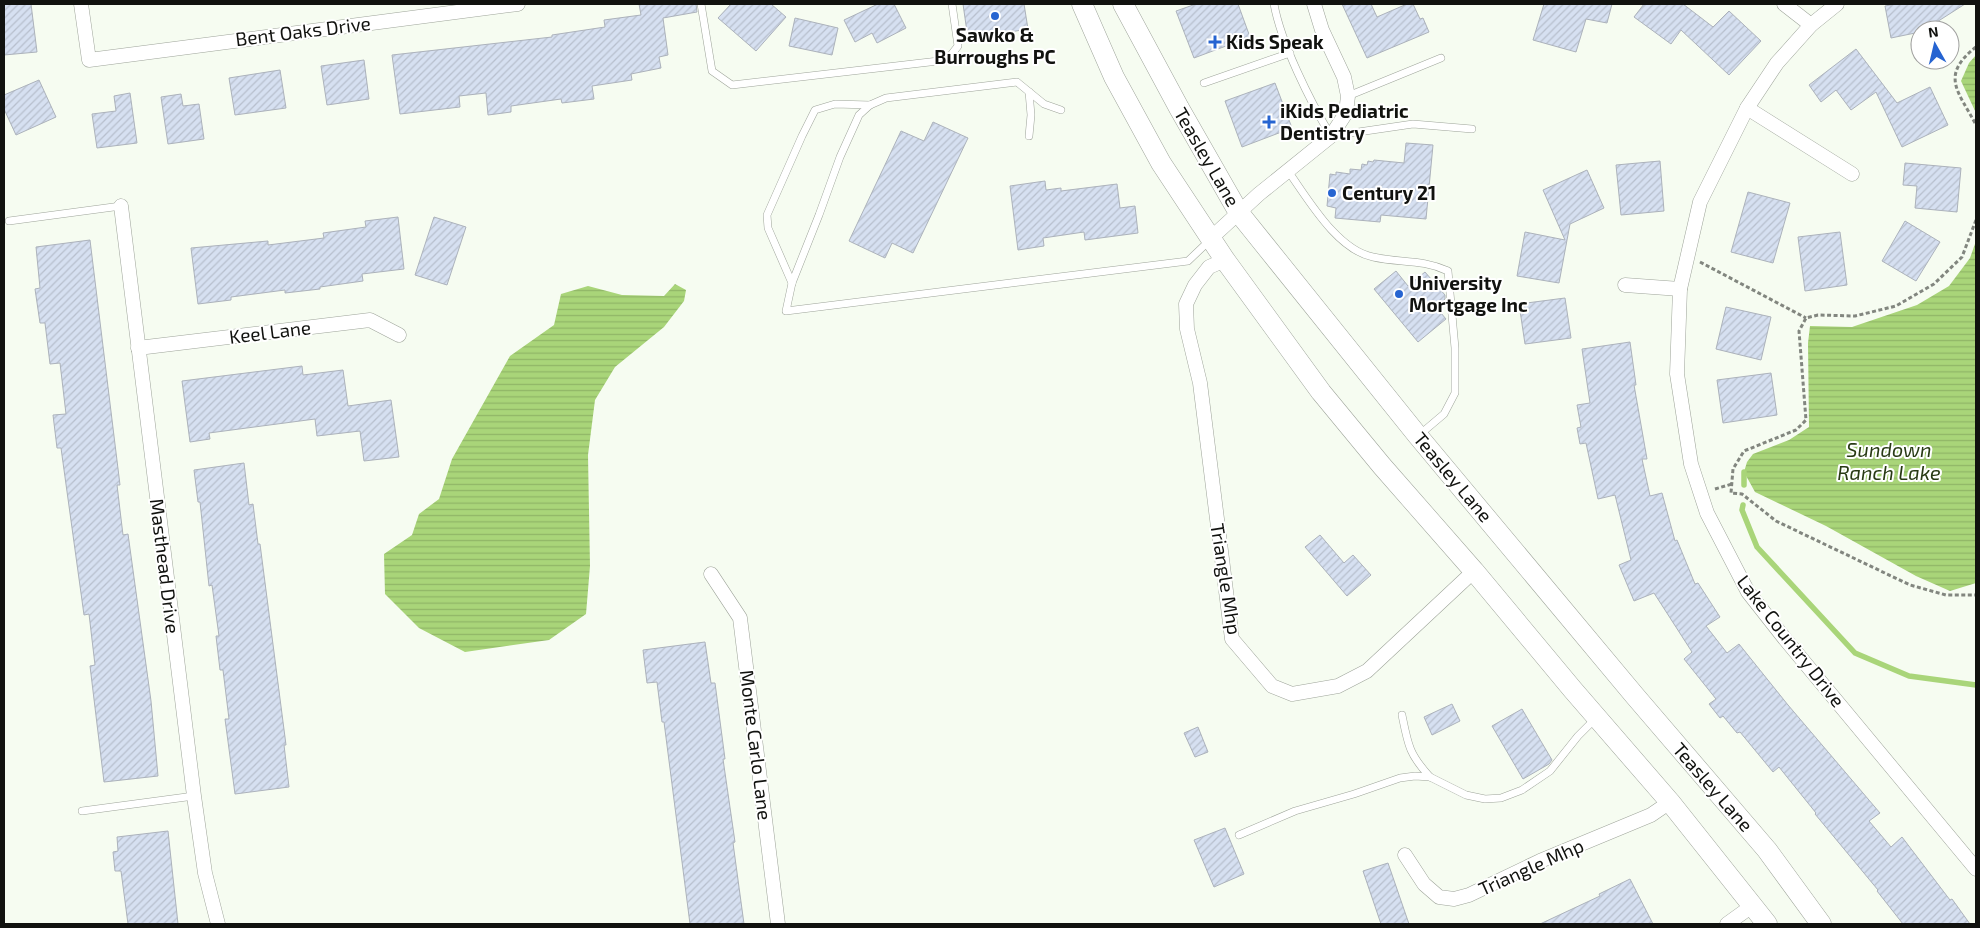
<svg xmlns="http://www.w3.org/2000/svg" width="1980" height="928" font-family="'Exo 2',sans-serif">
<defs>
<pattern id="water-rules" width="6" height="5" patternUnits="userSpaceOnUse" patternTransform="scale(1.25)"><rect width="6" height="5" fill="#a9d579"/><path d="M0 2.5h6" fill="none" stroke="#90b667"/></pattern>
<pattern id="building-hatch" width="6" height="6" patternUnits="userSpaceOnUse" patternTransform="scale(1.25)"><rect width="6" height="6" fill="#d6e0f1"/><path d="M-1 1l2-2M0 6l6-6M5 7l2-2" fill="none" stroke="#b7bfcd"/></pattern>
</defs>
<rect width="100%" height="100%" fill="#f6fcf1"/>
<g fill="url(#water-rules)">
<polygon points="1976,55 1976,113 1961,81 1969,63"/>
<polygon points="1976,241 1976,583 1950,591 1916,576 1826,526 1755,492 1744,472 1747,462 1753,454 1789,440 1809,427 1808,343 1810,326 1852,327 1917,305 1949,286 1970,258"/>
<polygon points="675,284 686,290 684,301 664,327 615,367 595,400 588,455 590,566 586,614 549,640 465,652 419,628 385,594 384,554 412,535 419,514 439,499 452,459 510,356 554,325 561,294 588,286 622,295 664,296"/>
</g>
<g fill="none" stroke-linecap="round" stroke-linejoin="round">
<g stroke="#a9d579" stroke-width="5.5">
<polyline points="1744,485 1744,472"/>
<polyline points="1743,505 1742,510 1757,547 1855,653 1909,676 1976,685"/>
</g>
</g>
<g fill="url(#building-hatch)" stroke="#acb2bb">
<polygon points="4,4 31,4 37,52 4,55"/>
<polygon points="639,4 696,4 697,12 663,18 668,55 659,57 661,68 631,74 632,80 592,86 594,99 562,103 561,99 511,106 511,112 488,115 486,93 459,96 460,107 400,114 392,55 552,37 552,35 605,27 604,20 641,15"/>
<polygon points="731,4 771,4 786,17 756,51 718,18"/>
<polygon points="878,4 894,4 906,28 877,43 872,33 855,42 844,20"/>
<polygon points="963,4 1024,4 1028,29 968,39"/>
<polygon points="1196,4 1238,4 1250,37 1194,58 1176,11"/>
<polygon points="1342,4 1371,4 1377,17 1407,4 1413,4 1420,19 1423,18 1429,32 1367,58"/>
<polygon points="1544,4 1612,4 1607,23 1586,19 1576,52 1533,40"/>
<polygon points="1644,4 1683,4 1713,27 1729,11 1761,41 1729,75 1681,30 1671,44 1634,17"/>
<polygon points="1896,4 1965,4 1929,27 1929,30 1920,30 1920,32 1891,38 1885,6"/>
<polygon points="795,18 838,28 832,55 789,46"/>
<polygon points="1856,49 1897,103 1930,87 1948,125 1902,147 1876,92 1851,110 1836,90 1821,102 1809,85"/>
<polygon points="364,60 369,99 327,105 321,66"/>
<polygon points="280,70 286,108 235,115 229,78"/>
<polygon points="39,80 56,117 16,135 4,109 4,95"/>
<polygon points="1275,83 1292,128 1242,147 1225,101"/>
<polygon points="130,93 137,143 97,148 92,114 116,111 114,96"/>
<polygon points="181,94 183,106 199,104 204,139 168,144 161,97"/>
<polygon points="933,122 968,138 913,253 892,243 885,258 849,241 901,131 924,141"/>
<polygon points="1406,143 1433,145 1426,219 1381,215 1380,222 1335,218 1336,208 1327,206 1330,174 1336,175 1336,172 1350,174 1350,169 1361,170 1362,164 1367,165 1368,161 1373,162 1374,160 1404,163"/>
<polygon points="1660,161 1664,211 1621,215 1616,165"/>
<polygon points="1905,163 1961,168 1957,212 1915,208 1917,186 1903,185"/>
<polygon points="1587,170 1604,208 1570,224 1559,283 1517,276 1525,232 1565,240 1543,190"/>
<polygon points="1045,181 1046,190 1061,188 1061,191 1117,184 1120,208 1135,206 1138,233 1085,240 1084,232 1043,238 1044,246 1018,250 1010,186"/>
<polygon points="1748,192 1790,203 1773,263 1731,252"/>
<polygon points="398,217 404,269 362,274 363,281 320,287 320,289 285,293 285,290 231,297 231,300 198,304 191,248 268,241 268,245 324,238 323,233 366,227 365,221"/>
<polygon points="434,217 466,227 447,285 415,275"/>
<polygon points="1905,221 1940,242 1916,281 1882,261"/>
<polygon points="1840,232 1847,285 1805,291 1798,237"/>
<polygon points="90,240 120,485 117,485 123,535 128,534 151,701 158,776 104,782 90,666 95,665 89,614 84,615 61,448 57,448 53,415 66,414 60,363 50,364 45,323 40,323 35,289 40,288 36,247"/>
<polygon points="1396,271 1408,286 1425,272 1445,295 1445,299 1436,307 1446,319 1418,342 1374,289"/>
<polygon points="1565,298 1571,338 1525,344 1519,304"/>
<polygon points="1726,307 1771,317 1761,360 1716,349"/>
<polygon points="1630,342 1636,385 1634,385 1647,459 1642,459 1650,496 1662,493 1675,541 1677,540 1695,584 1698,583 1720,617 1706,626 1727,653 1739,644 1788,705 1880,813 1869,821 1891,847 1902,837 1950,900 1952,899 1970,924 1903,924 1877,891 1878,890 1815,814 1816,813 1779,767 1773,772 1740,732 1737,733 1723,716 1720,718 1709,704 1716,699 1684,659 1692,652 1654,593 1634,601 1619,565 1631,560 1615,495 1598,499 1586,443 1580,444 1577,428 1581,427 1577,405 1590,403 1582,349"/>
<polygon points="302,366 303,375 343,370 348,406 391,400 399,457 364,461 360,431 317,436 315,419 209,433 210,439 190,442 182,381"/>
<polygon points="1771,373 1777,415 1723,423 1717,380"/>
<polygon points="244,463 249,505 253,504 258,544 260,544 286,745 284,745 289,787 235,794 225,719 229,719 223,670 220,670 216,636 219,636 212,585 209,586 200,502 198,502 194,470"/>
<polygon points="1320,535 1344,563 1353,555 1371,575 1347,596 1305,547"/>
<polygon points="705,642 711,683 715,683 725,759 723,759 735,842 733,843 744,924 690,924 664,722 662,722 657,682 647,683 643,650"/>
<polygon points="1452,704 1460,721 1432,735 1424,717"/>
<polygon points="1522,709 1552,760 1549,764 1523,779 1492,726"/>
<polygon points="1198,727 1208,752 1195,757 1184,733"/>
<polygon points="1225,828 1244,874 1214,887 1194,840"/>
<polygon points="168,831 178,924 128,924 121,871 115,871 113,852 118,851 117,837"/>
<polygon points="1388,863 1409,924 1381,924 1363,871"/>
<polygon points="1630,879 1653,924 1540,924 1600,896 1599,894"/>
</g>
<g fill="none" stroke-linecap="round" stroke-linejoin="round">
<defs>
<g id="service">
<polyline points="701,4 712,71 732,85 947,60 958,46 952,4"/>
<path d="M1274,4C1281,43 1310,101 1331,136L1413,124L1472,129"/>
<polyline points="1204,83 1290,53"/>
<polyline points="1348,96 1441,58"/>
<polyline points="1061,110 1044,104 1017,82 886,98 870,105 859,115 840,157 819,215 792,283 786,311 1188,261 1209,241"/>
<polyline points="1029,136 1031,115 1029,92"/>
<path d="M1288,171C1308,199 1337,250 1373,257C1400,263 1422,259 1448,271L1455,348V393L1444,414L1418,436"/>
<polyline points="9,221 121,206"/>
<polyline points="792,283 768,228 767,215 802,136 815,110 835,104 870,105"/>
<path d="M1402,715C1408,745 1409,754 1430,777"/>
<polyline points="82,811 194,796"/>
<polyline points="1239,835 1295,811 1354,794 1400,778 1415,776 1430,777 1466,795 1485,799 1501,798 1522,790 1550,771 1578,736 1595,719"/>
</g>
<g id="minor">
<polyline points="81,4 89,60 518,4"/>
<polyline points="1784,4 1811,25"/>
<polyline points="1837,4 1811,25 1777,63 1747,108 1700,202 1680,289 1677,374 1691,464 1707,513 1748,592 1785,639 1976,869"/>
<polyline points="1747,108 1852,174"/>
<polyline points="121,206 194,796 205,873 218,924"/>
<polyline points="1210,239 1259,194 1331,136 1346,113 1348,96 1344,77 1322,30 1314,4"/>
<polyline points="1225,260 1209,267 1195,285 1186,304 1187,329 1200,383 1232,639 1272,686 1292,694 1338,686 1367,671 1474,571"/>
<polyline points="1625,285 1680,289"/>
<polyline points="138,348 370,320 399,335"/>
<polyline points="711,574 740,618 778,924"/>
<polyline points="1405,855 1424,884 1439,897 1454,899 1469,895 1540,861 1651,815 1670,802"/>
<polyline points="1727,924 1752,906"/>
</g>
<g id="secondary">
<polyline points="1082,4 1114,77 1161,163 1225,260 1321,392 1382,466 1474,571 1573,690 1670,802 1767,924"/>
<polyline points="1123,4 1179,108 1239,213 1418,436 1635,696 1767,850 1821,924"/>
</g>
</defs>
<use href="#service" stroke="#9ea49a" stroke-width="8"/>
<use href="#minor" stroke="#9ea49a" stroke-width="15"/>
<use href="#secondary" stroke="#9ea49a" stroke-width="21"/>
<g stroke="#82867f" stroke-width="3" stroke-dasharray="4 2.5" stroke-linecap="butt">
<path d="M1976,47C1939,76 1959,92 1976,125"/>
<polyline points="1976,220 1962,257 1934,284 1896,306 1855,316 1818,315 1806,318 1799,331 1806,420 1796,430 1744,451 1733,469 1731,493 1742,494 1776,521 1910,585 1946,595 1976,595"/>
<polyline points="1700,262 1806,318"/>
<polyline points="1715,489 1732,484"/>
</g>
<use href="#service" stroke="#fff" stroke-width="7"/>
<use href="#minor" stroke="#fff" stroke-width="14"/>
<use href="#secondary" stroke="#fff" stroke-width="20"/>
</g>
<g fill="#2664d1" stroke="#fff" stroke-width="2">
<circle cx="995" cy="16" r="5"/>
<path d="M1212.5 34.5h5v5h5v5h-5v5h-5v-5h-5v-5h5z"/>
<path d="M1266.5 114.5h5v5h5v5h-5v5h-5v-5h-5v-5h5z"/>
<circle cx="1332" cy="193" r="5"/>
<circle cx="1399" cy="294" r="5"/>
</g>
<g text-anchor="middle" stroke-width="4" stroke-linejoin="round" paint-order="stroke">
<g font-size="19" fill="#11120f" stroke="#fff">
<text transform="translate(303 31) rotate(-7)" y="7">Bent Oaks Drive</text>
<text transform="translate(1207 157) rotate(60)" y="7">Teasley Lane</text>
<text transform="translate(270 332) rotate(-7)" y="7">Keel Lane</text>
<text transform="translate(1453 477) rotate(50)" y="7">Teasley Lane</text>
<text transform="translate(165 566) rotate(83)" y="7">Masthead Drive</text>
<text transform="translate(1226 579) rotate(81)" y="7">Triangle Mhp</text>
<text transform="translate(1791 641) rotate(52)" y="7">Lake Country Drive</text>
<text transform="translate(756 745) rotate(83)" y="7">Monte Carlo Lane</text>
<text transform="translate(1713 787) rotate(49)" y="7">Teasley Lane</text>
<text transform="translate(1531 867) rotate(-24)" y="7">Triangle Mhp</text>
</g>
<g font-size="19" font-weight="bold" fill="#11120f" stroke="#fff" text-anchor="start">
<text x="995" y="42" text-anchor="middle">Sawko &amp;<tspan x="995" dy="22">Burroughs PC</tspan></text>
<text x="1226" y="49">Kids Speak</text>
<text x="1280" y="118">iKids Pediatric<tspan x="1280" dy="22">Dentistry</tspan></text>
<text x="1342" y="200">Century 21</text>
<text x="1409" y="290">University<tspan x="1409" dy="22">Mortgage Inc</tspan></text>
</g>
<g font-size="20" font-style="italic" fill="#283a14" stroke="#fff">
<text x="1889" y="457">Sundown<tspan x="1889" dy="23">Ranch Lake</tspan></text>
</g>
</g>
<rect width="1980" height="928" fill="none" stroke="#11120f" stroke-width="10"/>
<g transform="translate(1935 45) rotate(352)"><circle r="24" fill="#ffffff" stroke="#a0a09f"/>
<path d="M0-4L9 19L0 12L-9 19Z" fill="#2664d1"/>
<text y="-8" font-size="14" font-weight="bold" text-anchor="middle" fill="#11120f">N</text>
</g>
</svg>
